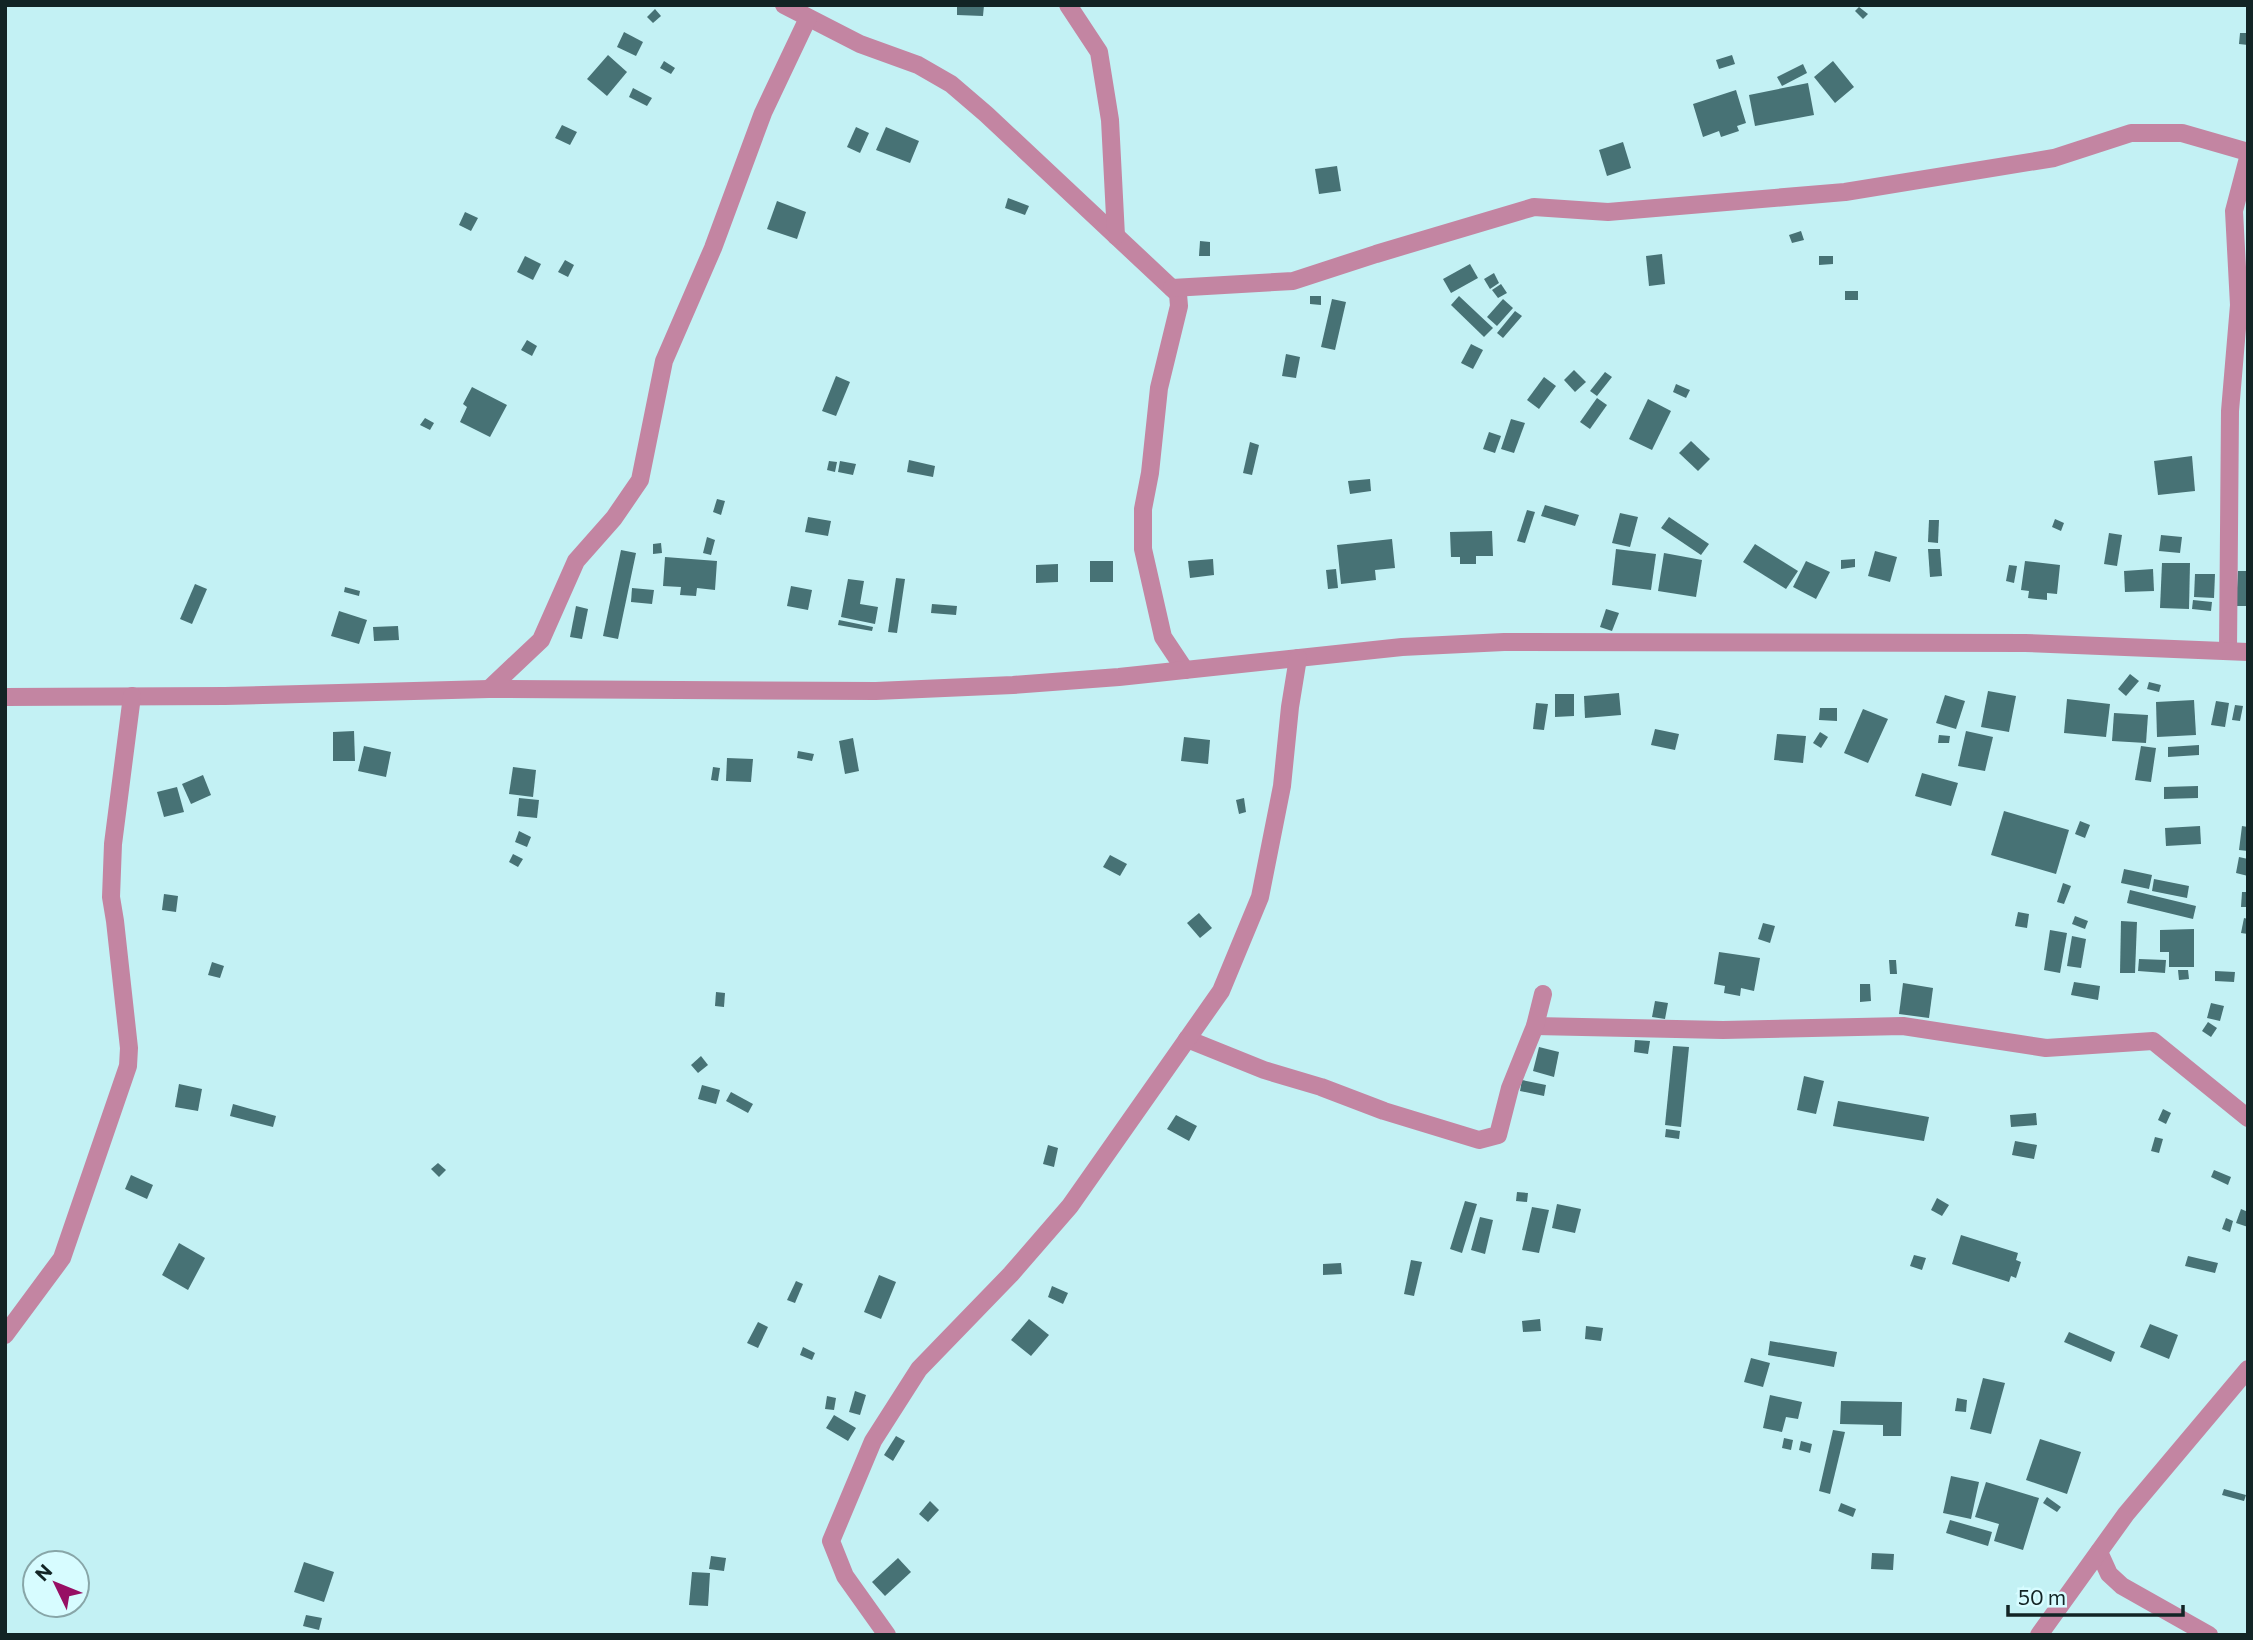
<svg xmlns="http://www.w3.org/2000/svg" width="2253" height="1640" font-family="Commissioner,sans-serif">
<rect width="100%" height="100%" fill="#c3f1f4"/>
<g fill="#477275">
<polygon points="957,5 984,5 983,16 957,15"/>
<polygon points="1859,7 1868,14 1863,19 1855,11"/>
<polygon points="655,9 661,16 653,23 647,17"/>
<polygon points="624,32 643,42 636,56 617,47"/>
<polygon points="2240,33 2248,33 2248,45 2239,44"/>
<polygon points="608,55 627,72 607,96 587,79"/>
<polygon points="1732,55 1735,64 1719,69 1716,60"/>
<polygon points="664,61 675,68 671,74 660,68"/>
<polygon points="1833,61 1854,87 1835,103 1814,77"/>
<polygon points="1803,64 1807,73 1782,86 1777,77"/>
<polygon points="1808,83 1814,115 1755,126 1749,95"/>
<polygon points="633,88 652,98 647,106 629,97"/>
<polygon points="1736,90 1746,123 1737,126 1739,131 1721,137 1719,131 1703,137 1693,104"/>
<polygon points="562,125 577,132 570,145 555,138"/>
<polygon points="856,127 869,133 860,153 847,147"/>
<polygon points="886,127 919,141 910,163 876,150"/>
<polygon points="1623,142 1631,168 1607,176 1599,150"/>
<polygon points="1337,166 1341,191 1319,194 1315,169"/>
<polygon points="1008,198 1029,206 1025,215 1005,208"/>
<polygon points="777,201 806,212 797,239 767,229"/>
<polygon points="465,212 478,218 471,231 459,225"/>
<polygon points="1801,231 1804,240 1792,243 1789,235"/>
<polygon points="1200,241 1210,242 1210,256 1199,256"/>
<polygon points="1662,254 1665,284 1649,286 1646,256"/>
<polygon points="525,256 541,264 533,280 517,272"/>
<polygon points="1819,256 1833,256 1833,264 1819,265"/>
<polygon points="565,260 574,265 568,277 558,272"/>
<polygon points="1470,264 1478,278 1451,293 1443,279"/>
<polygon points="1494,273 1499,283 1490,289 1484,279"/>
<polygon points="1501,284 1507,293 1498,298 1492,290"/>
<rect x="1845" y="291" width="13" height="9"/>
<polygon points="1310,296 1321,296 1321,305 1310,304"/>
<polygon points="1459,296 1493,328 1484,337 1451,305"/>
<polygon points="1332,299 1346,302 1335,350 1321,347"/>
<polygon points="1503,299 1513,308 1497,326 1487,317"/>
<polygon points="1515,311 1522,316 1503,338 1497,333"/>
<polygon points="527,340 537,346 532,356 521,350"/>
<polygon points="1471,344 1483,350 1473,369 1461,363"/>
<polygon points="1286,354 1300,357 1296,378 1282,376"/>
<polygon points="1574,370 1586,382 1575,392 1564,380"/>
<polygon points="1605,372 1612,377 1597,396 1590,391"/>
<polygon points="836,376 850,382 836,416 822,411"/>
<polygon points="1544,377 1556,386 1539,409 1527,400"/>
<polygon points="1676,384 1690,390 1686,398 1673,392"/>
<polygon points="472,387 507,405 490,437 460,422 467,407 463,404"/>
<polygon points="1597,398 1607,405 1590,429 1580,422"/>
<polygon points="1648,399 1671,411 1652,450 1629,439"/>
<polygon points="425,418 434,423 430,430 420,425"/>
<polygon points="1511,419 1525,423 1514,453 1501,449"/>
<polygon points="1489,432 1501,436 1495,453 1483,449"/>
<polygon points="1691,441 1710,459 1698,471 1679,453"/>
<polygon points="1250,442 1259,445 1252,475 1243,473"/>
<polygon points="2192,456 2195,491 2158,495 2154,461"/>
<polygon points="909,460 935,466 933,477 907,472"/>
<polygon points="829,461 837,462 835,472 827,470"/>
<polygon points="840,461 856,464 853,475 838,472"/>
<polygon points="1370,479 1371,491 1350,494 1348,481"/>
<polygon points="717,499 725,501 721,515 713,512"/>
<polygon points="1545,505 1579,515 1575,526 1541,516"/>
<polygon points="1527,510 1535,512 1525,543 1517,541"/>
<polygon points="1620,513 1638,517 1630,547 1612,543"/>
<polygon points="808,517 831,521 828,536 805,532"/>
<polygon points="1669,517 1709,544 1701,555 1661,528"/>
<polygon points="2055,519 2064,523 2061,531 2052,527"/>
<polygon points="1929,520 1939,520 1938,543 1928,542"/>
<polygon points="1492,531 1493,556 1476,556 1476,564 1460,564 1460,557 1451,557 1450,532"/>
<polygon points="2109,533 2122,535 2117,566 2104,564"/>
<polygon points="2161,535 2182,537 2180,553 2159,551"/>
<polygon points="707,537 715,540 711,555 703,553"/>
<polygon points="1392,539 1395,568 1375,570 1376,580 1341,584 1337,545"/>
<polygon points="661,543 662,553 653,554 653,544"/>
<polygon points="1755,544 1798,571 1786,589 1743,562"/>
<polygon points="1616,549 1656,554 1651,590 1612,585"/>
<polygon points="1928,549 1940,549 1942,576 1930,577"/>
<polygon points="621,550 636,553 618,639 603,636"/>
<polygon points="1875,551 1897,557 1890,582 1868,576"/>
<polygon points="1664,553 1702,560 1696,597 1658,591"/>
<polygon points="665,557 717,561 715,590 697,588 696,596 680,595 681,587 663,586"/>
<polygon points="1213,559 1214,575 1190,578 1188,561"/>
<polygon points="1855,559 1855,567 1841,569 1841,560"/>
<rect x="1090" y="561" width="23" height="21"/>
<polygon points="1806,561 1830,572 1816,599 1793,587"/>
<polygon points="2025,561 2060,565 2057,594 2047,593 2047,600 2028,598 2029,591 2021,590"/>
<polygon points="2162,563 2190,563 2189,609 2160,608"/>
<polygon points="1058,564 1058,582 1036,583 1036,565"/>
<polygon points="2009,565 2017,566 2014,583 2006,581"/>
<polygon points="1336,569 1338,588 1328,589 1326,570"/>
<polygon points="2153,569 2154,591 2125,592 2124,571"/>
<polygon points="2238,571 2248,571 2248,606 2236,606"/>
<polygon points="2195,574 2215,574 2214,598 2194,597"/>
<polygon points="896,578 905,579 897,633 888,632"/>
<polygon points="848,579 864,581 860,604 878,607 875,624 841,617"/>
<polygon points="195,584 207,589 192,624 180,619"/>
<polygon points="791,586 812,590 808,610 787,606"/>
<polygon points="345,587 360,591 359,596 344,592"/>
<polygon points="632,588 654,590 652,604 631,602"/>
<polygon points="2193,600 2212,602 2211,611 2192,609"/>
<polygon points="932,604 957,606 956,615 931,613"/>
<polygon points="576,606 588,609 582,639 570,637"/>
<polygon points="1606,609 1619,613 1612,631 1600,627"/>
<polygon points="339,611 367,620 359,644 331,636"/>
<polygon points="839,620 873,627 872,631 838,625"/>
<polygon points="398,626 399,640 374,641 373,627"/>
<polygon points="2130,674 2139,681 2126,696 2118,689"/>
<polygon points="2149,682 2161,685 2159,692 2147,689"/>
<polygon points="1988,691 2016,696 2009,732 1981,727"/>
<polygon points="1619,693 1621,715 1585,718 1584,696"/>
<polygon points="1555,694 1574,694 1574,716 1555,717"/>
<polygon points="1945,695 1965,701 1956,729 1936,723"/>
<polygon points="2067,699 2110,704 2106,737 2064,733"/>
<polygon points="2194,700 2196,735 2157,737 2156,702"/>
<polygon points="2216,701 2229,703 2225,727 2211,725"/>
<polygon points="1536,703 1548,704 1544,730 1533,729"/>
<polygon points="2235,705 2243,706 2240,721 2232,720"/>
<polygon points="1820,708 1837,708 1837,721 1819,720"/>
<polygon points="1863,709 1888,719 1868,763 1844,753"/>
<polygon points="2114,713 2148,715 2146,743 2112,741"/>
<polygon points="1655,729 1679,734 1675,750 1651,745"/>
<polygon points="354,731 355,761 333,761 333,732"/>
<polygon points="1966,731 1993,737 1985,771 1958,766"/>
<polygon points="1820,732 1828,737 1821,748 1813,743"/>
<polygon points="1777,734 1806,736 1803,763 1774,760"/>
<polygon points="1939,735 1950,736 1949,743 1938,743"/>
<polygon points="1184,737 1210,740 1208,764 1181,761"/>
<polygon points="853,738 859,771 845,774 839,741"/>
<polygon points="2199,745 2199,755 2168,757 2168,747"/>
<polygon points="364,746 391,752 386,777 358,771"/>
<polygon points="2141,746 2156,748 2151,782 2135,780"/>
<polygon points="798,751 814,754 812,761 797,758"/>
<polygon points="727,758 753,759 751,782 726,781"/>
<polygon points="513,767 536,770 533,797 509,794"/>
<polygon points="713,767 720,768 718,781 711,780"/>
<polygon points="1922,773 1958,783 1951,806 1915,796"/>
<polygon points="203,775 211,795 191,804 182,784"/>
<polygon points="2198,786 2198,798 2164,799 2164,787"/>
<polygon points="177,787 184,812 164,817 157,792"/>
<polygon points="519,798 539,800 537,818 517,816"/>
<polygon points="1244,798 1246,812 1239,814 1236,800"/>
<polygon points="2004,811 2069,830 2056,874 1991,855"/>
<polygon points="2080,821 2090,825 2085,838 2075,834"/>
<polygon points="2200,826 2201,844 2166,846 2165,828"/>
<polygon points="2242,826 2248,827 2248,851 2239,850"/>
<polygon points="519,831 531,837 527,847 515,842"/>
<polygon points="513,854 523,859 518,867 509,862"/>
<polygon points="1110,855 1127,864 1120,876 1103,867"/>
<polygon points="2239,857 2248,859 2248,876 2236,873"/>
<polygon points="2124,869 2152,875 2149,889 2121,883"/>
<polygon points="2154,879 2189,886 2187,898 2152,891"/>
<polygon points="2063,883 2071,886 2064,904 2057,902"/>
<polygon points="2130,890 2196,906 2193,919 2127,903"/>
<polygon points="2242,892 2248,892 2248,907 2241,907"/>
<polygon points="164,894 178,896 176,912 162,910"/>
<polygon points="2018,912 2029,914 2027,928 2015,926"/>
<polygon points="1199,913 1212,928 1200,938 1187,923"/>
<polygon points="2075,916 2088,921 2085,929 2072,924"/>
<polygon points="2244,918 2248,919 2248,934 2241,933"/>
<polygon points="2121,921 2137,922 2135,973 2120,973"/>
<polygon points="1763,923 1775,926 1770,943 1758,939"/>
<polygon points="2194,929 2194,967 2169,967 2169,952 2160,952 2160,930"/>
<polygon points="2050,930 2067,933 2060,973 2044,970"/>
<polygon points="2072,936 2086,939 2081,968 2067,966"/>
<polygon points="1719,952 1760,958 1754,991 1741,988 1740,996 1724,993 1725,986 1714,984"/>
<polygon points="2139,959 2166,960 2165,973 2138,971"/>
<polygon points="1889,960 1896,960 1897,974 1890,974"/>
<polygon points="212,962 224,966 220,978 208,975"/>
<polygon points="2178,970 2188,970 2189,979 2179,980"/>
<polygon points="2215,971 2235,972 2234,982 2215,981"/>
<polygon points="2074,982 2100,986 2098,1000 2071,995"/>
<polygon points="1903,983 1933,988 1929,1018 1899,1014"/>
<polygon points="1860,984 1870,984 1871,1001 1860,1002"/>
<polygon points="716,992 725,993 724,1007 715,1006"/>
<polygon points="1655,1001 1668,1003 1665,1019 1652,1017"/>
<polygon points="2211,1003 2224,1006 2220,1021 2207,1018"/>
<polygon points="2208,1022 2217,1028 2211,1037 2202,1031"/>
<polygon points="1635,1040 1650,1041 1648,1054 1634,1052"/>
<polygon points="1673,1046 1689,1047 1681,1127 1665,1125"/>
<polygon points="1539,1047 1559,1052 1554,1077 1533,1071"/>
<polygon points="701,1056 708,1065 698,1073 691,1065"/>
<polygon points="1804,1076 1824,1081 1816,1114 1797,1110"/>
<polygon points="1522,1080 1546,1085 1544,1096 1520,1091"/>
<polygon points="179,1084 202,1089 198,1111 175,1107"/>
<polygon points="702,1085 720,1090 716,1104 698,1099"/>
<polygon points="731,1092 753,1104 748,1113 726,1101"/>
<polygon points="1838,1101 1929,1117 1924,1141 1833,1126"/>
<polygon points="233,1104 276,1116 273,1127 230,1116"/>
<polygon points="2163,1109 2171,1113 2166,1124 2158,1120"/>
<polygon points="2036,1113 2037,1125 2011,1127 2010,1115"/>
<polygon points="1176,1115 1197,1126 1189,1141 1167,1129"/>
<polygon points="1666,1129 1680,1131 1679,1139 1665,1137"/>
<polygon points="2155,1137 2163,1139 2159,1153 2151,1151"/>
<polygon points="2015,1141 2037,1145 2034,1159 2012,1155"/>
<polygon points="1048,1145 1058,1148 1054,1167 1043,1164"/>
<polygon points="438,1163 446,1170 439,1177 431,1169"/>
<polygon points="2214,1170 2231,1177 2228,1185 2211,1177"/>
<polygon points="131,1175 153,1185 147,1199 125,1189"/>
<polygon points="1517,1192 1528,1193 1527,1202 1516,1201"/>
<polygon points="1937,1198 1949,1205 1942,1216 1931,1210"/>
<polygon points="1465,1201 1477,1204 1462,1253 1450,1249"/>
<polygon points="1557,1204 1581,1209 1575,1233 1552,1228"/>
<polygon points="1532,1207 1549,1210 1539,1253 1522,1250"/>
<polygon points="2241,1209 2248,1212 2248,1227 2236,1223"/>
<polygon points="1480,1217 1493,1220 1485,1254 1471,1250"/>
<polygon points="2226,1218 2233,1221 2230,1232 2222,1229"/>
<polygon points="1961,1235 2018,1253 2016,1260 2021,1262 2016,1278 2011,1276 2009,1282 1952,1264"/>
<polygon points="179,1243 205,1258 188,1290 162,1275"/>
<polygon points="1914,1255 1926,1258 1922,1270 1910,1266"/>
<polygon points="2188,1256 2218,1263 2215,1273 2185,1266"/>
<polygon points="1411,1260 1422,1262 1414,1296 1404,1294"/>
<polygon points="1341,1263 1342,1274 1323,1275 1323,1264"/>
<polygon points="879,1275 896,1282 881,1319 864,1312"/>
<polygon points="796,1281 803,1284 795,1303 787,1300"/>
<polygon points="1052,1286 1068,1293 1063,1304 1048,1297"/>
<polygon points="1029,1319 1049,1335 1031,1356 1011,1340"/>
<polygon points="1540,1319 1541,1331 1523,1332 1522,1321"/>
<polygon points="758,1322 768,1327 758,1348 747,1343"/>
<polygon points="2150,1324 2178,1335 2169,1359 2140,1347"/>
<polygon points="1586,1326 1603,1328 1601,1341 1585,1339"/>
<polygon points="2069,1332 2115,1352 2111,1362 2064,1342"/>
<polygon points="1770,1341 1837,1352 1834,1367 1768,1355"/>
<polygon points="803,1347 815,1353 812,1360 800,1355"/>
<polygon points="1751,1358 1770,1363 1763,1387 1744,1382"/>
<polygon points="1983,1378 2005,1383 1991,1434 1970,1429"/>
<polygon points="855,1391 866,1395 860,1415 849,1412"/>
<polygon points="1770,1395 1802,1402 1798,1419 1786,1417 1782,1432 1763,1428"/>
<polygon points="827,1396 836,1398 834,1410 825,1409"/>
<polygon points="1957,1398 1967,1400 1966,1412 1955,1411"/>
<polygon points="1841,1401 1902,1402 1901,1436 1883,1436 1883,1425 1840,1424"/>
<polygon points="834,1415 856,1428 848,1441 826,1428"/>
<polygon points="1833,1430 1845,1432 1830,1494 1819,1491"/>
<polygon points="896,1436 905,1441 893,1461 884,1455"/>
<polygon points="1784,1438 1793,1440 1791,1450 1782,1448"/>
<polygon points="2040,1439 2081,1452 2067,1494 2026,1480"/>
<polygon points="1801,1441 1812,1444 1810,1453 1799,1450"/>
<polygon points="1951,1476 1979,1482 1971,1519 1943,1513"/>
<polygon points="1986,1482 2039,1498 2023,1550 1994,1541 1999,1524 1975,1517"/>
<polygon points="2224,1489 2246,1495 2244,1501 2222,1495"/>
<polygon points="2047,1497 2061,1507 2057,1512 2043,1503"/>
<polygon points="930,1501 939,1510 928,1522 919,1514"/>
<polygon points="1841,1503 1856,1509 1853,1517 1838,1511"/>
<polygon points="1950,1520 1992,1532 1988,1546 1946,1533"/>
<polygon points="1872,1553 1894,1554 1893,1570 1871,1569"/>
<polygon points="711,1556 726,1558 724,1571 709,1569"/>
<polygon points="898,1558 911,1572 885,1596 872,1582"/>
<polygon points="304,1562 334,1572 324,1602 294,1592"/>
<polygon points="692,1572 710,1573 708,1606 689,1605"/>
<polygon points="306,1615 322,1618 319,1630 303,1626"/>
</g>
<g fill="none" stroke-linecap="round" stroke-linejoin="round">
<g stroke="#c385a2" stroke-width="18">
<polyline points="784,5 860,44 918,65 951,84 986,114 1178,294 1179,306 1159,388 1150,473 1143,509 1143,549 1163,637 1185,670"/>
<polyline points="1068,5 1099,52 1110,120 1116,236"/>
<polyline points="1172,288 1293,281 1376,254 1534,207 1608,212 1845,192 2054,158 2131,133 2182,133 2248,152"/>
<polyline points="2228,651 2230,411 2239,305 2234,211 2248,158"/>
<polyline points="489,689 541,640 576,561 614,518 640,480 664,361 713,248 763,113 808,18"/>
<polyline points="5,697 225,696 489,689 876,691 1013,685 1119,677 1402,647 1504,642 2025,643 2248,652"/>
<polyline points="1535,1026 1723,1030 1903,1026 2046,1048 2153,1041 2248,1118"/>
<polyline points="1187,1039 1264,1070 1321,1087 1384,1111 1479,1140 1498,1135 1510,1088 1535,1026 1543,994"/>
<polyline points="5,1335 62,1258 128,1066 129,1048 115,921 111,897 113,844 132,696"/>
<polyline points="2099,1552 2109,1574 2122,1586 2209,1635"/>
<polyline points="887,1635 845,1576 831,1541 873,1441 919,1369 1011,1274 1070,1206 1221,991 1260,897 1282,786 1290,707 1298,658"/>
<polyline points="2039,1635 2126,1514 2248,1369"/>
</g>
</g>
<rect width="2253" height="1640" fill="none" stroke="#122425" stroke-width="14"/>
<g transform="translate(56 1584) rotate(313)"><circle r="33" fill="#d7fcff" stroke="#88a6a8" stroke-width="2"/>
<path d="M0-5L12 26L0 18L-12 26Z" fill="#970f64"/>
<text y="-10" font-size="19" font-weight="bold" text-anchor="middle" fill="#122425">N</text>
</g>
<path d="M2008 1605v10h175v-10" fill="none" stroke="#122425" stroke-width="3.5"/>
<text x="2018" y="1605" font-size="21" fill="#122425" stroke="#d7fcff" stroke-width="5" paint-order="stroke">50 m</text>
</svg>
